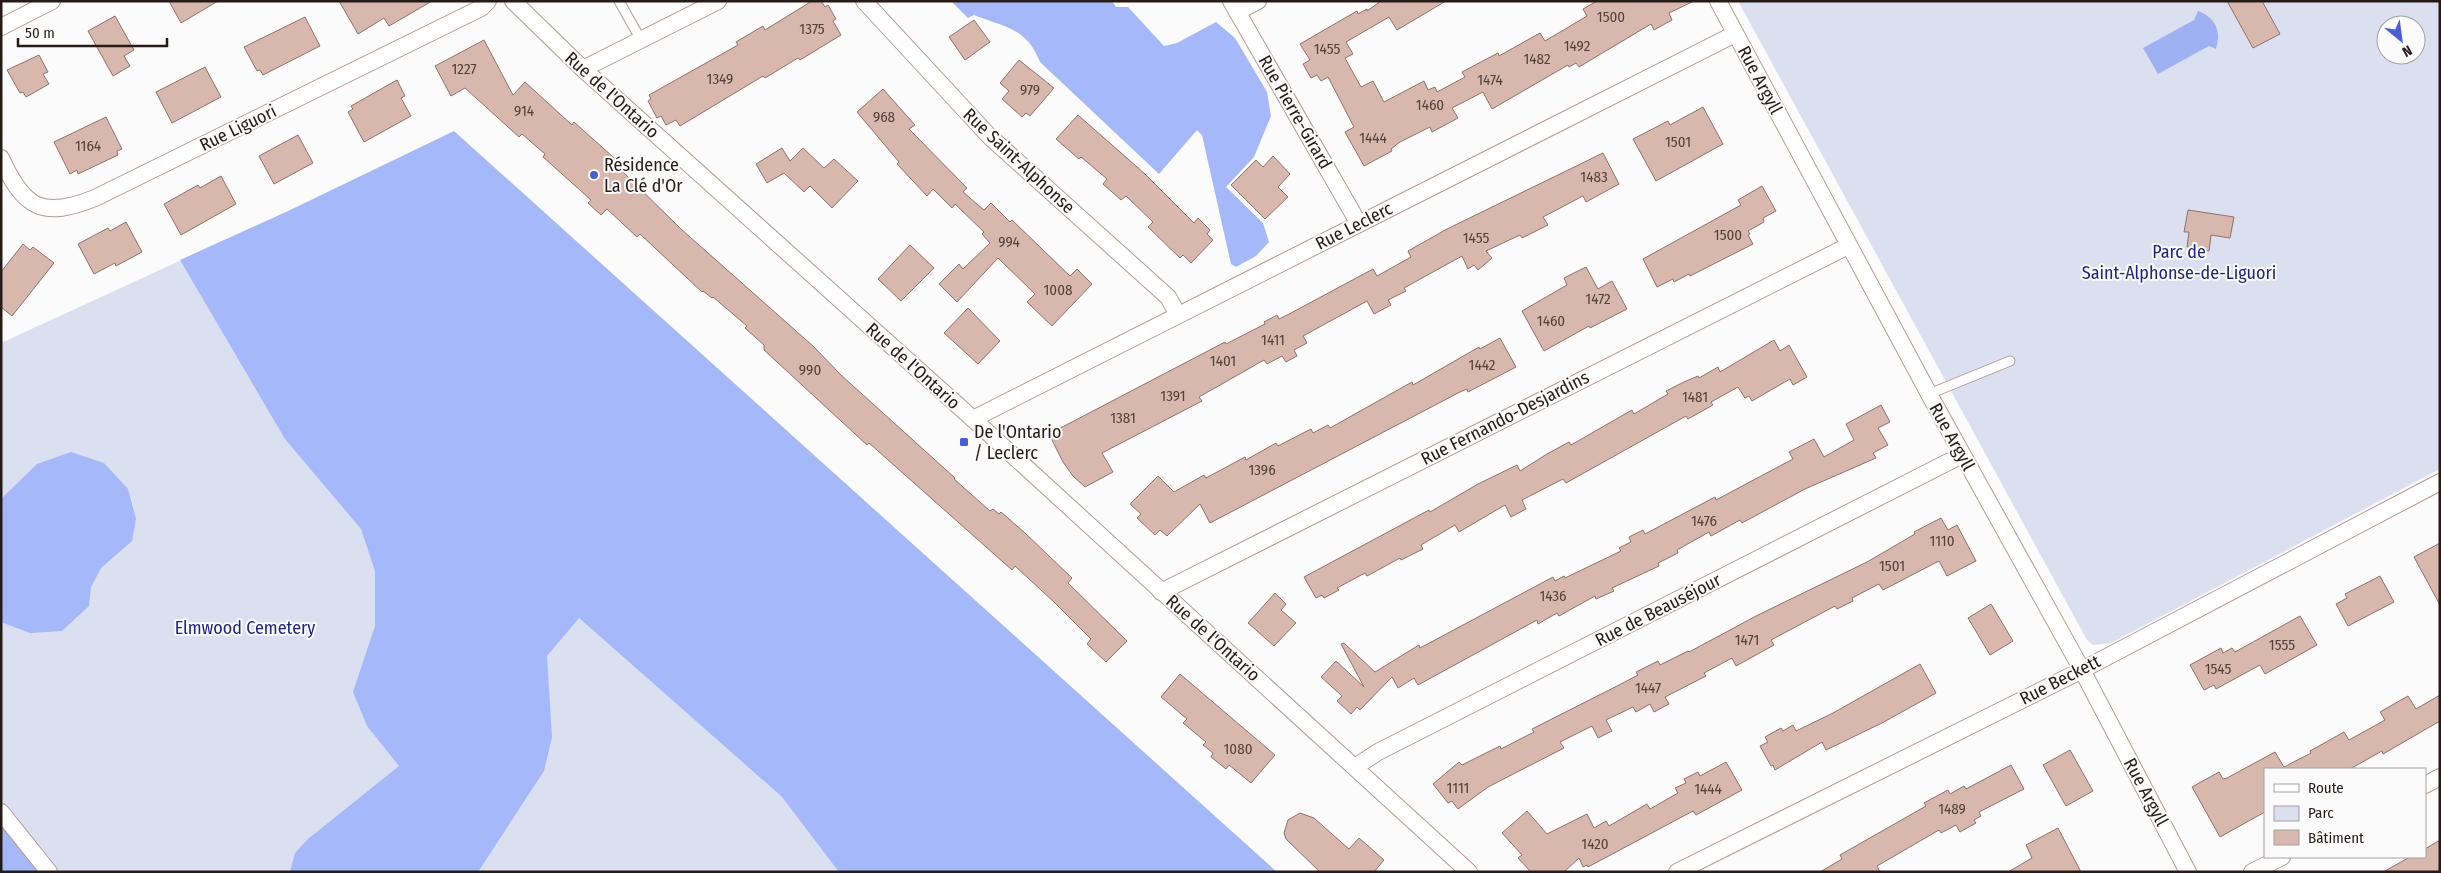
<svg xmlns="http://www.w3.org/2000/svg" width="2441" height="873" font-family="'Fira Sans Condensed',sans-serif">
<rect width="100%" height="100%" fill="#fbfbfb"/>
<g fill="#dae0f0" fill-rule="evenodd">
<path d="M1738,1H2440V469L2111,643L2093,645L2087,640ZM2386,25H2416V55H2386Z"/>
<polygon points="286,212 579,618 782,797 875,872 49,872 1,812 1,343"/>
</g>
<g fill="#a4b8fa">
<path d="M951,1H1112L1116,7H1128L1164,46L1177,43L1216,22L1235,38L1267,92L1271,116L1254,157L1226,187L1263,223L1269,242L1256,256L1236,267L1231,264L1202,135L1197,130L1159,174L1040,62C1026,27 1006,28 974,15L968,18Z"/>
<polygon points="454,131 1277,872 839,872 782,797 579,618 547,656 552,737 544,771 478,872 290,872 295,853 308,839 399,766 367,726 353,692 375,626 375,571 361,529 285,439 180,260 286,212"/>
<polygon points="71,452 104,463 128,489 136,519 132,541 101,568 91,587 89,606 62,631 30,633 1,622 1,499 37,464"/>
<polygon points="1,812 49,872 1,872"/>
</g>
<path fill="#9eb2f3" d="M2198,11C2215,17 2222,31 2216,49L2209,46L2158,74L2143,48L2194,20Z"/>
<g fill="#d8b7ad" stroke="#8f7168">
<polygon points="169,1 218,1 181,23"/>
<polygon points="339,1 432,1 389,26 384,18 358,34"/>
<polygon points="812,1 821,1 825,7 828,5 836,19 833,21 841,35 800,60 798,58 765,78 763,76 680,126 676,120 666,125 661,116 657,118 648,101 651,99 649,95 738,45 736,42 763,26 765,30"/>
<polygon points="1381,1 1446,1 1397,30 1389,17 1346,42 1353,54 1345,58 1361,87 1373,81 1384,102 1424,81 1428,90 1435,87 1437,92 1465,77 1462,72 1498,53 1499,56 1540,33 1545,41 1587,16 1583,9 1597,1 1694,1 1669,13 1672,20 1654,30 1651,24 1579,67 1576,63 1569,67 1568,65 1492,109 1483,92 1452,108 1458,118 1432,132 1430,127 1400,142 1391,149 1392,151 1364,166 1345,132 1354,127 1328,77 1321,81 1317,75 1311,78 1303,64 1310,60 1300,44 1357,11 1358,14 1367,9 1367,11"/>
<polygon points="2227,1 2262,1 2280,34 2253,48"/>
<polygon points="115,16 134,50 124,56 130,66 113,76 88,31"/>
<polygon points="305,17 320,46 263,75 260,70 257,71 244,47"/>
<polygon points="974,20 990,42 965,60 949,37"/>
<polygon points="484,40 513,95 525,82 572,125 574,122 622,165 619,168 681,229 813,346 841,375 955,478 954,479 990,511 993,509 999,514 1001,512 1025,533 1072,578 1068,583 1127,641 1106,662 1087,644 1091,639 1055,603 1015,566 1012,570 869,443 867,445 764,350 764,345 745,328 747,326 713,297 712,298 703,291 702,292 640,234 637,237 607,209 601,215 588,203 591,200 543,157 545,154 522,134 519,137 465,88 451,96 435,66"/>
<polygon points="39,55 48,72 43,74 49,84 26,97 23,92 20,93 7,70"/>
<polygon points="1019,60 1054,88 1030,116 1026,113 1022,117 1002,99 1009,91 1000,83"/>
<polygon points="205,67 221,97 172,123 156,92"/>
<polygon points="397,80 405,96 401,98 411,116 364,142 348,112 353,109 351,106"/>
<polygon points="883,89 915,125 909,129 967,188 963,192 984,210 991,203 1010,222 1012,220 1070,276 1077,269 1092,284 1052,326 1027,302 1035,294 998,258 957,302 939,284 959,264 963,269 990,243 982,234 984,232 955,204 952,208 933,189 927,196 897,164 899,162 857,112"/>
<polygon points="1703,107 1723,144 1656,181 1633,139 1668,121 1670,125"/>
<polygon points="1078,115 1145,174 1194,223 1198,218 1210,230 1207,234 1213,240 1191,263 1183,255 1180,258 1148,227 1153,222 1126,196 1121,200 1103,184 1107,179 1081,157 1079,159 1056,139"/>
<polygon points="106,117 122,149 117,151 118,155 78,174 77,170 70,174 54,142"/>
<polygon points="298,135 313,163 274,184 259,156"/>
<polygon points="782,148 790,161 803,148 824,168 834,159 858,181 832,208 810,186 804,192 784,173 767,183 756,164"/>
<polygon points="1603,153 1619,184 1586,202 1583,196 1543,217 1548,225 1522,238 1520,235 1486,251 1492,258 1478,270 1474,265 1468,269 1462,256 1404,288 1406,291 1388,300 1391,305 1374,314 1367,301 1303,336 1307,343 1294,350 1297,356 1286,362 1282,356 1267,364 1264,360 1199,397 1202,401 1102,453 1113,472 1085,487 1073,476 1063,462 1049,434 1225,342 1226,344 1265,324 1264,322 1277,315 1279,319 1291,313 1373,269 1377,276 1411,257 1408,251 1447,229"/>
<polygon points="1273,156 1290,174 1278,187 1288,197 1265,219 1231,185 1256,160 1263,167"/>
<polygon points="221,176 236,204 181,235 164,204 198,185 200,188"/>
<polygon points="1762,186 1776,211 1763,218 1764,222 1748,231 1750,234 1748,235 1753,244 1690,276 1689,274 1674,282 1673,279 1657,287 1643,259 1741,205 1738,200"/>
<polygon points="2188,210 2234,217 2230,238 2211,235 2209,251 2187,247 2189,232 2184,232"/>
<polygon points="126,222 142,252 116,266 115,263 94,274 78,244 108,228 110,231"/>
<polygon points="23,244 30,250 33,247 54,263 12,316 1,307 1,272"/>
<polygon points="910,245 934,268 901,301 878,279"/>
<polygon points="1586,267 1598,289 1612,281 1627,309 1590,328 1589,326 1544,351 1522,311 1567,285 1564,278"/>
<polygon points="968,308 1000,341 978,364 944,333"/>
<polygon points="1500,338 1516,367 1468,392 1467,389 1460,392 1210,523 1200,504 1167,536 1160,530 1155,535 1137,518 1141,514 1130,504 1158,476 1174,492 1204,475 1206,478 1245,457 1246,460 1276,443 1278,446 1311,429 1313,433 1328,425 1330,428 1412,382 1413,385 1479,347 1480,349"/>
<polygon points="1774,340 1780,351 1789,345 1807,377 1793,385 1790,379 1752,401 1749,396 1745,398 1738,387 1711,402 1713,405 1688,419 1686,416 1566,483 1563,479 1561,480 1522,500 1526,509 1511,517 1505,505 1459,532 1455,525 1421,545 1423,549 1401,560 1400,558 1367,576 1365,573 1337,588 1339,590 1324,598 1322,595 1316,598 1304,577 1429,510 1430,512 1478,484 1517,465 1520,471 1547,454 1569,442 1571,445 1632,410 1634,414 1668,394 1666,391 1684,382 1698,376 1699,378 1718,367 1720,372"/>
<polygon points="1881,405 1890,422 1878,428 1888,445 1873,453 1876,458 1805,489 1742,523 1740,520 1711,536 1709,532 1677,550 1678,553 1658,563 1659,566 1612,588 1614,591 1596,599 1595,596 1559,616 1557,613 1538,624 1537,620 1418,685 1414,678 1398,688 1392,677 1360,710 1357,707 1351,714 1337,701 1342,696 1321,677 1336,661 1364,687 1341,644 1344,643 1375,672 1419,645 1420,648 1553,577 1555,581 1564,576 1565,578 1621,551 1619,548 1631,542 1629,537 1643,530 1645,534 1715,497 1716,500 1793,459 1789,452 1814,439 1824,457 1854,440 1846,424"/>
<polygon points="1941,518 1948,530 1957,525 1976,561 1947,576 1939,561 1883,590 1879,584 1852,598 1853,601 1837,609 1835,606 1771,640 1774,645 1736,666 1732,658 1704,673 1706,676 1665,697 1669,704 1654,712 1650,704 1636,712 1633,707 1606,720 1612,731 1598,738 1592,726 1560,742 1564,748 1488,787 1458,809 1452,801 1448,803 1433,784 1459,762 1462,765 1500,746 1501,749 1534,732 1532,729 1621,684 1638,675 1636,672 1658,661 1660,665 1688,651 1689,652 1758,615 1867,562 1915,534 1914,532"/>
<polygon points="2440,543 2440,605 2414,557"/>
<polygon points="2380,576 2394,602 2348,626 2336,604 2347,598 2345,594"/>
<polygon points="1275,593 1286,604 1281,610 1296,623 1274,646 1248,623"/>
<polygon points="1991,604 2013,641 1990,655 1968,618"/>
<polygon points="2300,616 2317,645 2265,674 2260,665 2216,689 2214,685 2204,690 2190,665 2221,648 2223,653 2232,648 2235,652"/>
<polygon points="1920,664 1936,693 1882,723 1826,750 1822,742 1775,770 1773,765 1771,766 1760,746 1768,742 1765,737 1781,728 1783,731 1793,725 1796,731 1833,713"/>
<polygon points="1180,674 1275,755 1251,783 1229,765 1226,769 1211,757 1213,753 1203,745 1206,742 1183,723 1187,719 1161,697"/>
<polygon points="2440,695 2440,721 2383,754 2382,751 2350,769 2265,769 2265,812 2220,837 2192,787 2219,772 2223,779 2227,778 2275,752 2284,767 2311,753 2310,751 2344,732 2349,740 2385,720 2380,712 2408,696 2416,709"/>
<polygon points="2070,750 2093,791 2066,806 2043,765"/>
<polygon points="1726,762 1742,790 1696,815 1693,811 1588,867 1587,865 1583,867 1579,858 1564,872 1531,872 1518,858 1522,855 1502,833 1527,811 1547,834 1587,814 1594,828 1606,821 1609,826 1647,804 1650,809 1678,793 1675,788 1686,783 1684,779 1698,772 1700,776"/>
<polygon points="2011,765 2024,789 1979,812 1981,816 1974,820 1976,823 1960,832 1956,825 1941,833 1939,830 1877,866 1880,872 1820,872 1842,859 1840,855 1926,806 1924,803 1948,790 1950,794 1964,786 1966,789"/>
<polygon points="1300,813 1314,818 1349,849 1359,838 1384,860 1374,872 1320,872 1286,839 1284,833 1288,820"/>
<polygon points="2058,828 2081,872 2008,872 2032,858 2026,845"/>
<polygon points="2440,840 2440,872 2383,872 2410,857 2425,857 2425,849"/>
</g>
<g fill="none" stroke-linecap="round" stroke-linejoin="round">
<defs>
<g id="service">
<polyline points="619,1 641,40"/>
<polyline points="1929,394 2010,361"/>
</g>
<g id="minor">
<polyline points="513,1 583,69 973,419 1469,872"/>
<polyline points="864,1 990,137 1168,297 1178,315"/>
<polyline points="1231,1 1359,224"/>
<polyline points="1718,1 1929,394 2082,670 2188,872"/>
<polyline points="1237,12 1258,1"/>
<polyline points="1,27 52,1"/>
<polyline points="583,69 718,1"/>
<path d="M1,158C24,209 43,219 95,198L481,8L488,1"/>
<polyline points="973,419 1735,34"/>
<polyline points="1161,592 1848,246"/>
<polyline points="1355,767 1378,752 1962,455"/>
<polyline points="2425,785 2440,777"/>
<polyline points="1,812 49,872"/>
<polyline points="1677,872 2082,670 2440,482"/>
<polyline points="2252,872 2282,857"/>
</g>
</defs>
<use href="#service" stroke="#b7988e" stroke-width="11"/>
<use href="#minor" stroke="#b7988e" stroke-width="18"/>
<use href="#service" stroke="#fff" stroke-width="9"/>
<use href="#minor" stroke="#fff" stroke-width="16"/>
</g>
<g fill="#4960d4" stroke="#fbfbfb" stroke-width="2">
<circle cx="594" cy="175" r="5"/>
<rect x="959" y="437" width="10" height="10" rx="2.5"/>
</g>
<g text-anchor="middle" stroke-width="4" stroke-linejoin="round" paint-order="stroke">
<g font-size="15" fill="#53423c">
<text x="1611" y="22">1500</text>
<text x="812" y="34">1375</text>
<text x="1577" y="51">1492</text>
<text x="1327" y="54">1455</text>
<text x="1537" y="64">1482</text>
<text x="464" y="74">1227</text>
<text x="720" y="84">1349</text>
<text x="1490" y="85">1474</text>
<text x="1030" y="95">979</text>
<text x="1430" y="110">1460</text>
<text x="524" y="116">914</text>
<text x="884" y="122">968</text>
<text x="1373" y="143">1444</text>
<text x="1678" y="147">1501</text>
<text x="88" y="151">1164</text>
<text x="1594" y="182">1483</text>
<text x="1728" y="240">1500</text>
<text x="1476" y="243">1455</text>
<text x="1009" y="247">994</text>
<text x="1058" y="295">1008</text>
<text x="1598" y="304">1472</text>
<text x="1551" y="326">1460</text>
<text x="1273" y="345">1411</text>
<text x="1223" y="366">1401</text>
<text x="1482" y="370">1442</text>
<text x="810" y="375">990</text>
<text x="1173" y="401">1391</text>
<text x="1695" y="402">1481</text>
<text x="1123" y="423">1381</text>
<text x="1262" y="475">1396</text>
<text x="1704" y="526">1476</text>
<text x="1942" y="546">1110</text>
<text x="1892" y="571">1501</text>
<text x="1553" y="601">1436</text>
<text x="1747" y="645">1471</text>
<text x="2282" y="650">1555</text>
<text x="2218" y="674">1545</text>
<text x="1648" y="693">1447</text>
<text x="1238" y="754">1080</text>
<text x="1458" y="793">1111</text>
<text x="1708" y="794">1444</text>
<text x="1952" y="814">1489</text>
<text x="1595" y="849">1420</text>
</g>
<g font-size="18" fill="#271b17" stroke="#fbfbfb">
<text transform="translate(1760 80) rotate(62)" y="6">Rue Argyll</text>
<text transform="translate(612 95) rotate(42)" y="6">Rue de l'Ontario</text>
<text transform="translate(1295 112) rotate(60)" y="6">Rue Pierre-Girard</text>
<text transform="translate(238 128) rotate(-26)" y="6">Rue Liguori</text>
<text transform="translate(1019 161) rotate(43)" y="6">Rue Saint-Alphonse</text>
<text transform="translate(1354 226) rotate(-27)" y="6">Rue Leclerc</text>
<text transform="translate(913 366) rotate(42)" y="6">Rue de l'Ontario</text>
<text transform="translate(1505 418) rotate(-27)" y="6">Rue Fernando-Desjardins</text>
<text transform="translate(1952 437) rotate(61)" y="6">Rue Argyll</text>
<text transform="translate(1658 610) rotate(-27)" y="6">Rue de Beauséjour</text>
<text transform="translate(1213 638) rotate(42)" y="6">Rue de l'Ontario</text>
<text transform="translate(2060 680) rotate(-27)" y="6">Rue Beckett</text>
<text transform="translate(2146 792) rotate(62)" y="6">Rue Argyll</text>
</g>
<g font-size="18" fill="#271b17" stroke="#fbfbfb" text-anchor="start">
<text x="604" y="171">Résidence<tspan x="604" dy="21">La Clé d'Or</tspan></text>
<text x="974" y="438">De l'Ontario<tspan x="974" dy="21">/ Leclerc</tspan></text>
</g>
<g font-size="18" fill="#1d2681" stroke="#fbfbfb">
<text x="2179" y="258">Parc de<tspan x="2179" dy="21">Saint-Alphonse-de-Liguori</tspan></text>
<text x="245" y="634">Elmwood Cemetery</text>
</g>
</g>
<rect width="2441" height="873" fill="none" stroke="#271b17" stroke-width="5"/>
<rect x="2264" y="768" width="162" height="90" fill="#fbfbfb" stroke="#a6a1a0"/>
<rect x="2274" y="784" width="25" height="8" fill="#ffffff" stroke="#a6a1a0"/>
<text x="2308" y="793" font-size="15" fill="#271b17">Route</text>
<rect x="2274" y="806" width="25" height="15" fill="#dae0f0" stroke="#a6a1a0"/>
<text x="2308" y="818" font-size="15" fill="#271b17">Parc</text>
<rect x="2274" y="830" width="25" height="15" fill="#d8b7ad" stroke="#a6a1a0"/>
<text x="2308" y="843" font-size="15" fill="#271b17">Bâtiment</text>
<g transform="translate(2401 40) rotate(151)"><circle r="24" fill="#fbfbfb" stroke="#a6a1a0"/>
<path d="M0-4L9 19L0 12L-9 19Z" fill="#4960d4"/>
<text y="-8" font-size="14" font-weight="bold" text-anchor="middle" fill="#271b17">N</text>
</g>
<path d="M18 38v8h149v-8" fill="none" stroke="#271b17" stroke-width="2.5"/>
<text x="25" y="38" font-size="15" fill="#271b17" stroke="#fbfbfb" stroke-width="4" paint-order="stroke">50 m</text>
</svg>
